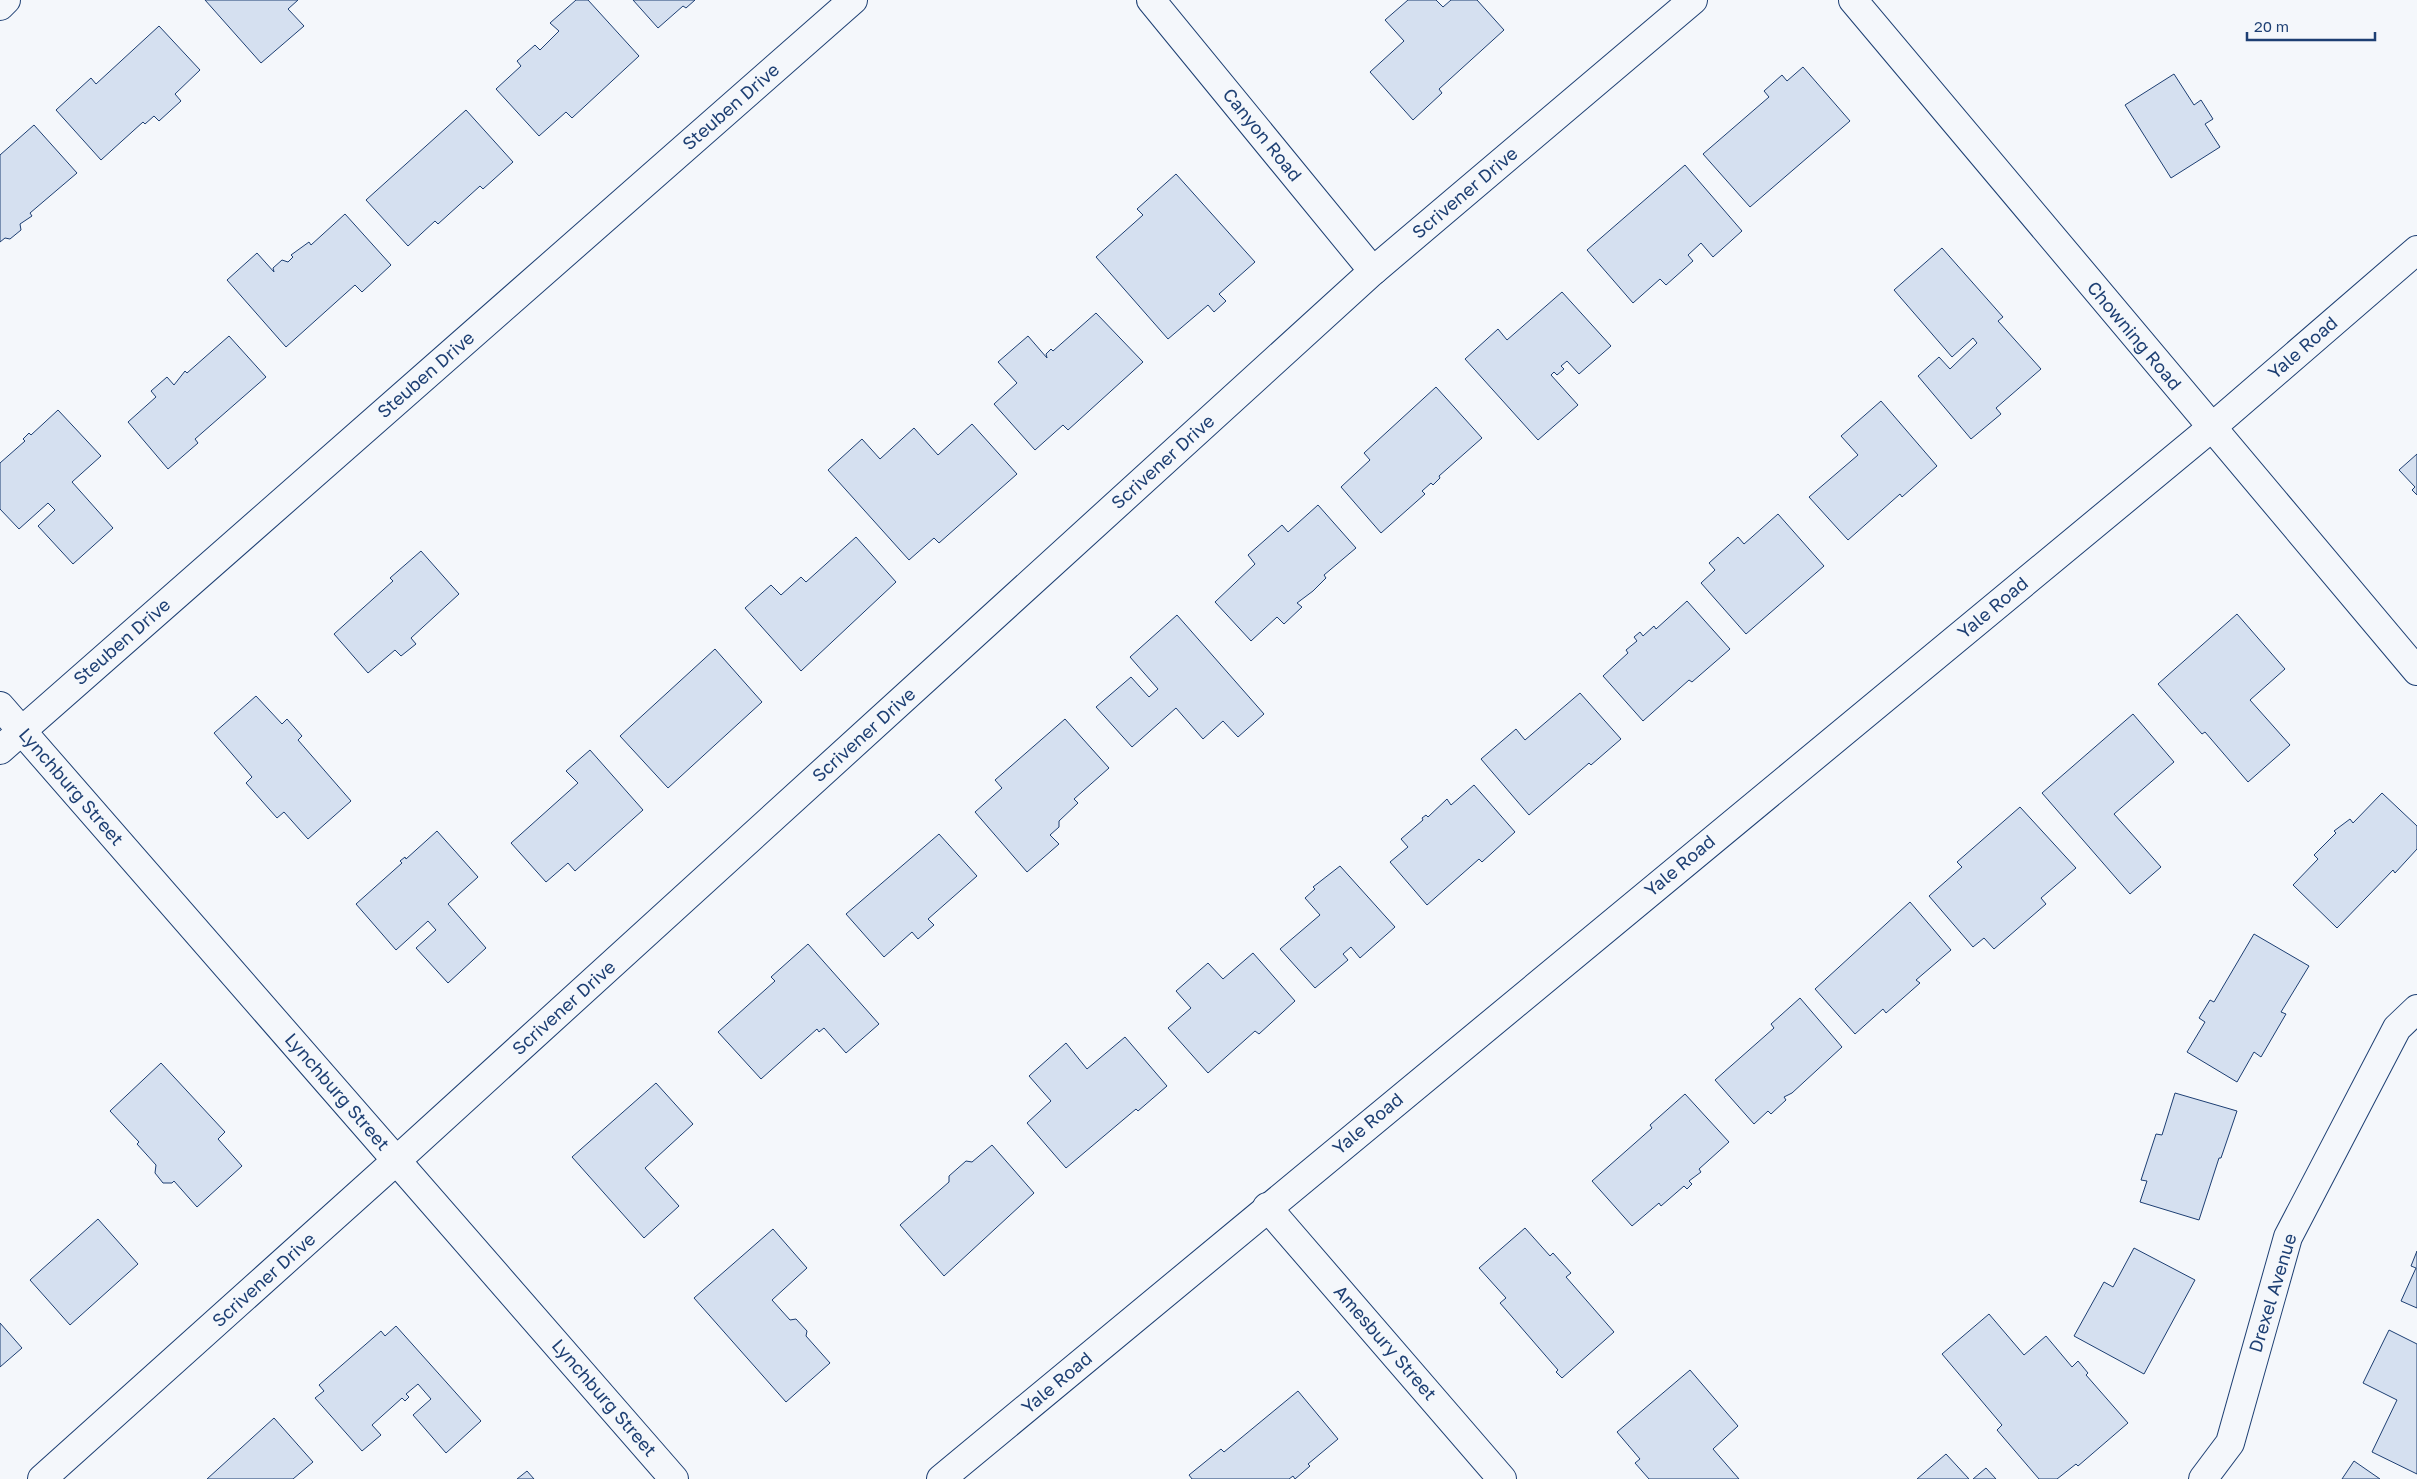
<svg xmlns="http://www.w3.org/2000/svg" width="2417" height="1479" font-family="'Golos Text',sans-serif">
<rect width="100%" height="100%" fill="#f4f7fb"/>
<g fill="#d5e0f0" stroke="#1d3f73">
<polygon points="205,0 298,0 288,9 304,26 261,63"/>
<polygon points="576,0 588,0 639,56 572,118 566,112 539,136 496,89 521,66 517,61 535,45 540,50 559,31 550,23"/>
<polygon points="633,0 695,0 686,8 683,6 658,28"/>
<polygon points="1408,0 1436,0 1443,7 1451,0 1477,0 1504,30 1439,89 1442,93 1413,120 1370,72 1404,41 1385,20"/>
<polygon points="159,26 200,70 175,94 181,101 159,121 154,116 145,124 143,122 101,160 56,110 91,78 96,84"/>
<polygon points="1803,67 1850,121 1750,207 1703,154 1769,97 1764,91 1782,75 1787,81"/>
<polygon points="2174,74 2194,105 2201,100 2213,119 2205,124 2220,147 2171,178 2125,105"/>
<polygon points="466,110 513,162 483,189 480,186 438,224 435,221 408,246 366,200"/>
<polygon points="34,125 77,173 30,213 32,216 20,224 21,230 10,239 5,238 0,242 0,155"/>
<polygon points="1685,165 1742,231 1713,257 1701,243 1688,255 1693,261 1666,285 1660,279 1633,303 1587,250"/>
<polygon points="1176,174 1255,262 1219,294 1226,301 1214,312 1208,305 1168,339 1096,257 1143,215 1137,209"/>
<polygon points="345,214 391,265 362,292 355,285 286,347 227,280 257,253 274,272 273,268 282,260 288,262 293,257 291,255 309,242 311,245"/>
<polygon points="1942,248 2003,317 1998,321 2041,369 1996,408 2001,414 1971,439 1918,376 1939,357 1950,369 1977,343 1973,338 1952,357 1894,290"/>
<polygon points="1562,292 1611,346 1579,374 1567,361 1561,366 1564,369 1557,375 1554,372 1551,375 1578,405 1538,440 1465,359 1498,329 1507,340"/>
<polygon points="1096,313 1143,362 1068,430 1063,425 1035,450 994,404 1017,383 998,362 1028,336 1047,358 1046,354 1051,349 1053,351"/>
<polygon points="229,336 266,377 195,439 198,443 168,469 128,422 156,397 151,391 167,377 174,385 185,371 187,373"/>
<polygon points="1436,387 1482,438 1439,476 1440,478 1433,485 1431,483 1422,491 1425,494 1381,533 1341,487 1370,460 1364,453"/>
<polygon points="1881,401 1937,466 1902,497 1900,494 1848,540 1809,497 1858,455 1841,436"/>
<polygon points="58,410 101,456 72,482 113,528 73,564 38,526 55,510 48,503 19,529 0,509 0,463 25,441 23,439 29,433 31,435"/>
<polygon points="972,424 1017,474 939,543 934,538 909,560 828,470 862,439 880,459 914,428 938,455"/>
<polygon points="2417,454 2417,495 2412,490 2415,487 2399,470"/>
<polygon points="1318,505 1356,548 1324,575 1326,578 1313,591 1297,603 1302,607 1284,624 1277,617 1251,641 1215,602 1255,564 1248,555 1282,525 1288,532"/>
<polygon points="1778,514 1824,566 1746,634 1701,583 1715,570 1709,563 1738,537 1744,544"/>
<polygon points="856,537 896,582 801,671 745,608 771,585 781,595 801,577 806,582"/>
<polygon points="421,551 459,594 411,638 416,644 401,656 395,650 368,673 334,634 393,581 390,578"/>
<polygon points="1687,601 1730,649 1692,682 1689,680 1643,721 1603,676 1628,653 1626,650 1637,641 1634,637 1640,632 1643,636 1654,626 1656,629"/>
<polygon points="2237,614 2285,669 2250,700 2290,745 2248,782 2205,732 2202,734 2158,684"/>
<polygon points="1177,615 1264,714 1238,737 1223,721 1203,739 1176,708 1132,747 1096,707 1131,677 1149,697 1158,689 1130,657"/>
<polygon points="715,649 762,702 668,788 620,736"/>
<polygon points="1580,693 1621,739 1591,765 1589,763 1529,815 1481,759 1516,729 1525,740"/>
<polygon points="256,696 282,724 287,719 302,736 298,740 351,801 308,839 284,812 277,818 246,783 252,777 214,733"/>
<polygon points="2133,714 2174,762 2114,814 2161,867 2130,894 2042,793"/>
<polygon points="1065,719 1109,768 1074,799 1078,803 1059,821 1059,827 1050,835 1059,844 1027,872 975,812 1002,788 995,780"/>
<polygon points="590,750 643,810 575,871 568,863 546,882 511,843 578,783 566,771"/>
<polygon points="1474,785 1515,832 1482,862 1479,859 1427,905 1390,862 1408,847 1401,839 1423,820 1422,818 1426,815 1428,817 1447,799 1451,805"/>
<polygon points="2382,793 2417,826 2417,849 2395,873 2393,870 2337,928 2293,885 2318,859 2314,855 2336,833 2334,831 2350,819 2353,823"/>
<polygon points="2020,807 2076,868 2041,898 2046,904 1994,949 1984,938 1973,947 1929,896 1962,867 1957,862"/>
<polygon points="437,831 478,877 448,904 486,948 448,983 416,948 436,930 428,921 396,950 356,904 402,863 400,861 405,857 406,859"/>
<polygon points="939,834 977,876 928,919 934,925 918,939 912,932 884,957 846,914"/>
<polygon points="1340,866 1395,927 1360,958 1351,947 1343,954 1348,960 1315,988 1280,949 1320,915 1305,898 1315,889 1313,887"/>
<polygon points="1910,902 1951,950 1916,980 1920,983 1886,1013 1883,1009 1855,1034 1815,989"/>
<polygon points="2254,934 2309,966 2281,1012 2286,1014 2261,1057 2254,1052 2237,1082 2187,1052 2205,1022 2199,1018 2210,1000 2214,1002"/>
<polygon points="808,944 879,1024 846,1053 824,1028 819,1032 817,1029 761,1079 718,1032 775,981 771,977"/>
<polygon points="1253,953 1295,1001 1259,1034 1255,1031 1208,1073 1168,1028 1191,1008 1176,991 1208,963 1223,979"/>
<polygon points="1800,998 1842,1047 1792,1093 1784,1097 1786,1100 1771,1114 1768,1111 1754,1124 1715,1080 1774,1028 1771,1024"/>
<polygon points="1125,1037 1167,1086 1138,1111 1136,1109 1066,1168 1027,1123 1051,1101 1029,1076 1066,1043 1087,1069"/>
<polygon points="161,1063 225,1132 218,1139 242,1166 197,1207 174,1181 172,1183 163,1183 155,1173 156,1165 137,1144 139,1142 110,1111"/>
<polygon points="656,1083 693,1124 645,1168 679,1206 644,1238 572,1157"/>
<polygon points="2175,1093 2237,1111 2221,1158 2219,1158 2199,1220 2140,1202 2147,1181 2141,1180 2156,1134 2162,1135"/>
<polygon points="1685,1094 1729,1142 1699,1169 1701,1172 1689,1181 1692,1184 1687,1189 1684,1186 1661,1206 1659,1203 1632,1226 1592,1181 1652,1128 1650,1125"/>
<polygon points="992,1145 1034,1193 944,1276 900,1225 949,1182 949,1176 966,1161 972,1162"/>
<polygon points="98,1219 138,1264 70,1325 30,1280"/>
<polygon points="1525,1228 1550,1256 1553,1253 1571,1273 1566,1277 1614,1332 1562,1378 1556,1372 1558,1370 1500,1303 1506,1298 1479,1268"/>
<polygon points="773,1229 807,1268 772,1300 790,1320 796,1319 807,1331 806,1336 830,1363 786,1402 694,1298"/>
<polygon points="2134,1248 2195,1280 2144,1374 2074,1336 2104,1282 2113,1287"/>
<polygon points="2417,1251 2417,1308 2401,1301 2416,1268 2411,1266"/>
<polygon points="1989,1314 2024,1355 2046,1336 2072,1367 2078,1361 2088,1373 2086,1375 2128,1423 2078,1466 2076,1464 2057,1479 2039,1479 1997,1430 2002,1425 1942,1354"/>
<polygon points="0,1323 22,1348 0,1367"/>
<polygon points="396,1326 481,1421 446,1453 413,1415 431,1399 418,1384 406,1394 409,1397 405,1401 402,1398 372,1425 381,1435 362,1451 315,1398 324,1391 319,1385 381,1331 385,1336"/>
<polygon points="2389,1330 2417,1344 2417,1474 2372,1452 2397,1400 2363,1383"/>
<polygon points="1690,1370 1738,1426 1713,1449 1739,1479 1649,1479 1635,1463 1640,1459 1617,1432"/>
<polygon points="1298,1391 1338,1439 1308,1464 1310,1466 1295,1479 1293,1476 1289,1479 1192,1479 1189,1475 1221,1449 1224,1452"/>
<polygon points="274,1418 313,1462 293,1479 207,1479"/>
<polygon points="1946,1454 1969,1479 1917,1479"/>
<polygon points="2354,1461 2380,1479 2342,1479"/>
<polygon points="1986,1468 1996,1479 1973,1479"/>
<polygon points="527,1471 534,1479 517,1479"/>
</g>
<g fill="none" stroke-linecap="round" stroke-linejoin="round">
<defs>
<g id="minor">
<polyline points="1151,0 1373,271"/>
<polyline points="1853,0 2417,671"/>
<polyline points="0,6 6,0"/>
<polyline points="0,706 674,1479"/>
<polyline points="0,750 853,0"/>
<polyline points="1267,1207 1502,1479"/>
<polyline points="42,1479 397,1160 1373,271 1693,0"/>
<polyline points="2203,1479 2230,1443 2288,1237 2397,1028 2417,1009"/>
</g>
<polyline id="major" points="941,1479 2211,428 2417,250"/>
</defs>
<use href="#minor" stroke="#1d3f73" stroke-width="30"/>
<use href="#major" stroke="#1d3f73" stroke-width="30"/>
<use href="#minor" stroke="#f4f7fb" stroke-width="28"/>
<use href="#major" stroke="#f4f7fb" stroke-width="28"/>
</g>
<g text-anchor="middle" stroke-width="4" stroke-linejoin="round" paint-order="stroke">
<g font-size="18" fill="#1d3f73" stroke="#f4f7fb">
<text transform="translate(731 107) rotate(-41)" y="6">Steuben Drive</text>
<text transform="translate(1262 135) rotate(51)" y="6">Canyon Road</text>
<text transform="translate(1465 193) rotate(-40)" y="6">Scrivener Drive</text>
<text transform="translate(2134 336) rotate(50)" y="6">Chowning Road</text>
<text transform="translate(2303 348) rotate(-41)" y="6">Yale Road</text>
<text transform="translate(426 375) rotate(-41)" y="6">Steuben Drive</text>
<text transform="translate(1163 462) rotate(-42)" y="6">Scrivener Drive</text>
<text transform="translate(1993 608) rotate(-40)" y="6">Yale Road</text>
<text transform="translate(122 642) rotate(-41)" y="6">Steuben Drive</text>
<text transform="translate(864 735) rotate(-42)" y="6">Scrivener Drive</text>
<text transform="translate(71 787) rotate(49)" y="6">Lynchburg Street</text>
<text transform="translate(1680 866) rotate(-40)" y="6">Yale Road</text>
<text transform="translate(564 1008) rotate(-42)" y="6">Scrivener Drive</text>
<text transform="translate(337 1092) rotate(49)" y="6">Lynchburg Street</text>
<text transform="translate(1368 1124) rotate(-40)" y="6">Yale Road</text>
<text transform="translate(264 1280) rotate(-42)" y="6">Scrivener Drive</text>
<text transform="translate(2273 1293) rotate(-73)" y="6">Drexel Avenue</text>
<text transform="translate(1385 1343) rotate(49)" y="6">Amesbury Street</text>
<text transform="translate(1057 1383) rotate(-40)" y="6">Yale Road</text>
<text transform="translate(604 1398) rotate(49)" y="6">Lynchburg Street</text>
</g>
</g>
<path d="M2247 32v8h128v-8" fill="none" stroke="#1d3f73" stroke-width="2.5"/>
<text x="2254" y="32" font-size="15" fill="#1d3f73" stroke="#f4f7fb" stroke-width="4" paint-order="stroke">20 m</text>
</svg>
